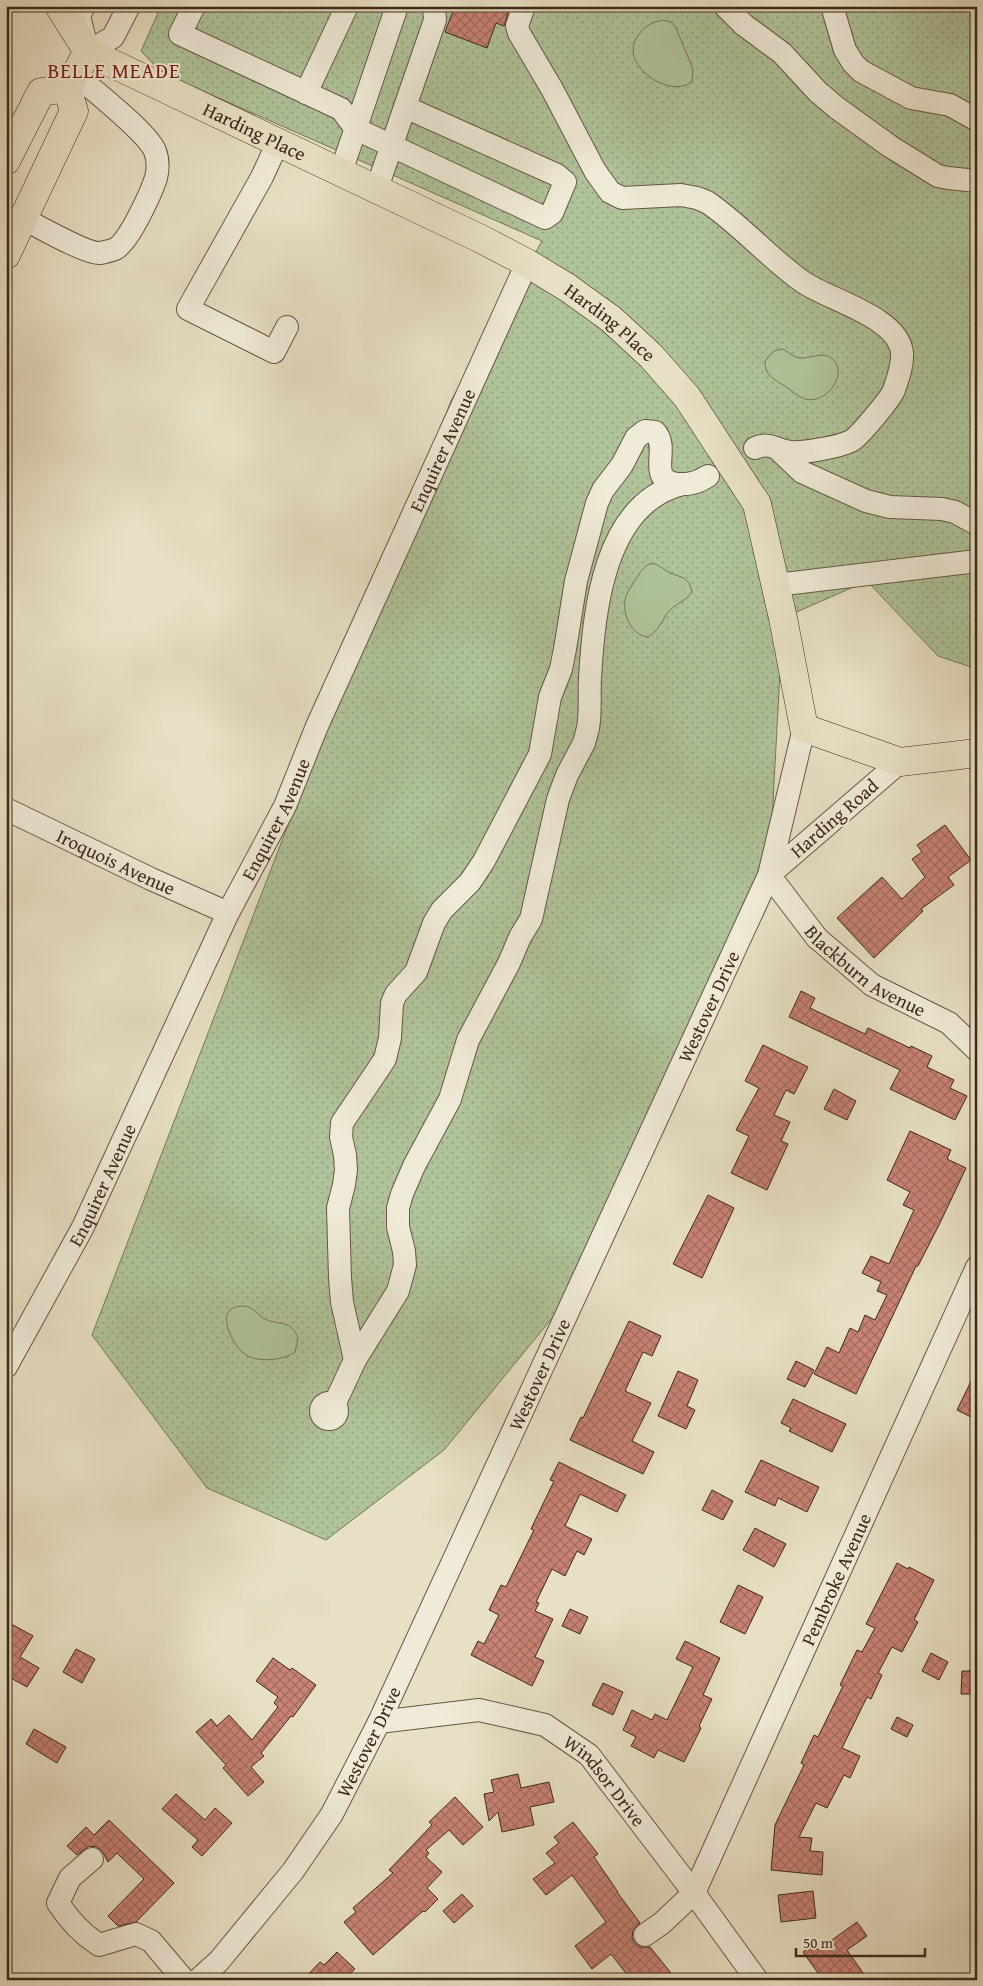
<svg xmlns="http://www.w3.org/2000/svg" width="983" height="1986" font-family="'Gentium Book Plus',serif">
<defs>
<pattern id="grass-dots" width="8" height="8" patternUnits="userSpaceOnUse" patternTransform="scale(1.25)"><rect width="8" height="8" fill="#afc39a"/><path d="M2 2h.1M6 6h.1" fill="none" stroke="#909e7d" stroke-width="1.8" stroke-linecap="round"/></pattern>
<pattern id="building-cross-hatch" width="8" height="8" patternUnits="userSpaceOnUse" patternTransform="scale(1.25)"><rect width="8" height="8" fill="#c98276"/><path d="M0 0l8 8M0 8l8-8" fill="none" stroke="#a46a60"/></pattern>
</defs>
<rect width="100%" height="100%" fill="#e8e0c5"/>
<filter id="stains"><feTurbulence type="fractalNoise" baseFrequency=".004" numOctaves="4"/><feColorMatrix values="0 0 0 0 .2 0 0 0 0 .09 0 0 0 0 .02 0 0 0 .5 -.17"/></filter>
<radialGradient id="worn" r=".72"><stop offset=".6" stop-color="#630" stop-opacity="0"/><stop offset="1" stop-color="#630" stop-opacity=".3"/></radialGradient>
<polygon fill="url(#grass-dots)" stroke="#76765a" points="161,6 977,6 977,669 938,656 867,581 783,618 769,875 584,1279 444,1450 326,1540 207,1488 92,1335 451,401 542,241 162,73 141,51"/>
<g fill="#afc39a" stroke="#76765a">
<path d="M663,20L671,22L676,28L693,69L692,81C673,101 613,64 640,33C646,25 653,22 663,20Z"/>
<path d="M782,349C788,351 793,357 799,358C808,359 821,352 830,357C851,370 828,405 805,399C797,396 792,391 785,386C775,380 764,375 765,361L774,351Z"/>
<path d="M649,564H656L670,573L684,578L689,583L692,591C688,600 677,603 670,610C662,618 659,633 647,637C630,634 621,612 626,596C628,590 633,584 636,579C640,573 642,568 649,564Z"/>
<path d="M244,1306C254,1307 257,1315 265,1319C279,1326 291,1319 298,1338L295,1352C285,1360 258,1363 246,1355C236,1349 220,1321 229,1311C233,1307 239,1306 244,1306Z"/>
</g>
<g fill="url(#building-cross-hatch)" stroke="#3d2819">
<polygon points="455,6 510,6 504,26 496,23 487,48 445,32"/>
<polygon points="945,825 971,860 948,877 954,885 921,909 923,911 874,958 837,918 882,877 902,899 925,877 912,859 922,852 917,845"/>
<polygon points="801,991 815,998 810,1008 865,1034 868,1028 910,1048 911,1046 932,1056 927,1067 954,1080 950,1088 967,1096 955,1120 890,1089 900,1070 789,1017"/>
<polygon points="763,1045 808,1067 794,1094 786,1090 774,1115 790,1122 781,1141 788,1144 767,1190 731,1173 749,1136 736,1130 759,1088 745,1081"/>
<polygon points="834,1089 856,1101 847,1120 824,1109"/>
<polygon points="910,1131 951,1150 947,1159 966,1168 940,1223 918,1266 916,1266 856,1394 814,1374 827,1347 839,1353 850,1328 858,1332 865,1315 875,1320 887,1295 877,1291 881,1282 862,1273 871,1256 889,1264 914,1210 903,1205 910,1192 887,1180"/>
<polygon points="708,1195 734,1208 702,1278 673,1264"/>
<polygon points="629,1321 661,1336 652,1356 643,1352 625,1391 651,1403 632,1441 654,1452 643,1474 570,1440 581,1417 583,1418"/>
<polygon points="796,1361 814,1370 805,1387 787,1379"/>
<polygon points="977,1369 977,1420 957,1410"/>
<polygon points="678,1371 698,1380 687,1406 695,1410 686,1429 658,1416"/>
<polygon points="793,1399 846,1424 832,1452 789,1431 791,1428 781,1423"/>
<polygon points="761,1460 819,1487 807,1512 778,1498 775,1506 745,1492"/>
<polygon points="559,1462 626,1495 617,1512 580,1494 565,1526 592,1539 584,1555 577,1551 565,1576 552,1569 536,1602 539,1603 535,1611 553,1619 535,1657 544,1661 532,1686 471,1655 478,1641 484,1644 499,1615 489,1610 501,1585 506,1587 534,1530 531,1529 554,1481 550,1480"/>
<polygon points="712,1490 733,1501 723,1520 702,1510"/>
<polygon points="755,1528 786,1544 774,1567 743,1550"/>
<polygon points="897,1563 908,1569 909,1567 934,1580 914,1620 918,1622 902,1652 892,1647 878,1673 882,1675 871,1699 867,1697 842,1748 860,1756 850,1778 844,1775 827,1808 816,1803 799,1837 812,1838 810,1851 823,1852 822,1875 771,1870 775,1825 804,1765 801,1763 814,1735 818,1737 843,1686 840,1685 857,1650 862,1652 875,1628 866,1624"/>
<polygon points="738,1585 763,1597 745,1634 720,1622"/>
<polygon points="570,1609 588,1617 580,1634 562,1626"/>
<polygon points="6,1621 33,1636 20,1657 39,1668 27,1687 9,1677 6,1682"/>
<polygon points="685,1641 720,1658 703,1695 712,1699 699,1726 701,1728 684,1762 658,1750 654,1758 631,1746 636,1737 623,1730 632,1710 652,1720 655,1714 667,1720 693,1667 676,1659"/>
<polygon points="76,1649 95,1659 82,1683 63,1672"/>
<polygon points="931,1653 948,1662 939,1680 922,1671"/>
<polygon points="273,1658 290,1670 292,1668 316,1685 293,1717 291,1716 261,1753 264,1756 251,1767 264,1782 248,1796 223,1768 226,1765 196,1732 211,1719 217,1726 229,1715 252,1740 278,1707 274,1703 278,1697 256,1681"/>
<polygon points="962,1671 977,1671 977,1694 961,1694"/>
<polygon points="603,1683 623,1692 613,1715 592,1705"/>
<polygon points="897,1717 913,1725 907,1737 891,1729"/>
<polygon points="34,1729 66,1747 57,1763 26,1744"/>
<polygon points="518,1774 521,1788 549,1782 554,1802 530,1807 534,1825 502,1832 498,1812 489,1821 484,1794 494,1792 491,1780"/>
<polygon points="176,1794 205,1820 215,1808 232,1823 202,1856 192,1847 198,1840 162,1809"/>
<polygon points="455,1797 483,1827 463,1845 449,1830 426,1850 429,1853 426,1857 442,1872 427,1888 438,1899 425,1912 423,1911 373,1955 344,1922 356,1912 353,1908 393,1873 389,1870 432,1825 429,1822"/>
<polygon points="109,1820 174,1883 136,1922 118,1926 108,1916 144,1879 117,1853 108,1862 102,1851 97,1847 89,1846 77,1855 67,1846 86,1827 94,1835"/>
<polygon points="573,1822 598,1854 594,1857 618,1892 617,1892 640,1923 633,1930 632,1937 634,1942 640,1947 650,1947 671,1973 662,1980 631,1980 611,1954 592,1969 575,1946 606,1922 572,1875 546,1895 533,1879 555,1863 546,1853 559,1843 554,1837"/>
<polygon points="813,1891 816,1918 781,1922 778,1895"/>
<polygon points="462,1894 473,1906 454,1923 443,1911"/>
<polygon points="857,1922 867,1936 847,1950 868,1980 823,1980 803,1952 814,1944 818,1950"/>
<polygon points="337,1952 355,1969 344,1980 303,1980 320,1962 324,1965"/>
</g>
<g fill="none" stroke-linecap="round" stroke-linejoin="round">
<defs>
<g id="minor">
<polyline points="84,6 79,16 88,52 113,37 129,6"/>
<polyline points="194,6 180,34 341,109 356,129 545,218 552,213 565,182 557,175 405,107"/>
<path d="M524,6L517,26L519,33L552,89L595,171L610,192L622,198L681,195L697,198L707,202C741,225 769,258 803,282C829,300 899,317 902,353C903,365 898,378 894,390C891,398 859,437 851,441C839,447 804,453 791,452C776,451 771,441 755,448"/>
<polyline points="725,6 744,25 782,53 818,92 837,108 891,147 938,176 948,178 977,181"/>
<polyline points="832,6 845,50 853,63 861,71 911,98 950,105 977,120"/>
<polyline points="306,93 347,6"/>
<polyline points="278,142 262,177 188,309 274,352 287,327"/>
<polyline points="341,172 397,6"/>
<polyline points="377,188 435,20 434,6"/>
<path d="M24,219C38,226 86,254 100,253C104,252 111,251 115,249C129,242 151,193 156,178C158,170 158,159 155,151C147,132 94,91 76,75"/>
<polyline points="778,449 802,472 866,501 890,507 942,509 955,512 977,524"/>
<polyline points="776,585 977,561"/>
<path id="s1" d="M900,762L769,875L817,938L872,985L949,1023L977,1050"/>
<path id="s2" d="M6,809L151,879L228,913"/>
<path d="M355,1360L342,1302L340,1278L338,1208L344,1185L346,1170L345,1155L341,1137L342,1123L385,1059L390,1038L392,1003L396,994L416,972L434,923L442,910L470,882L484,861L540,754L550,697L561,669L565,649L576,581L597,503L603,490L622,465L636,438L645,431L655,432C671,449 645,480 678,484C689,485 699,482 708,476"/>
<path id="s3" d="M6,1367L83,1227L228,913L285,806L317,726L527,263"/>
<circle cx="329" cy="1411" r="8"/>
<path d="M334,1405L355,1360L398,1291L405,1265L404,1251L398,1227V1208L402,1194L414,1166L450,1099L468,1040L509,963L520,937L531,919L558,799L567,775L584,743L588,728C591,712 589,695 590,678C594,612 603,504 682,484"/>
<path id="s4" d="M379,1722L479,1710L545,1725L589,1755L694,1893L757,1980"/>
<path d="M92,1859L70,1878L58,1903C69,1920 82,1934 99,1945L136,1934L151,1941L184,1980"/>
<path id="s5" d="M645,1935L662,1923L694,1893L977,1267"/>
<path id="s6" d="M198,1980L219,1961L293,1871L332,1814L379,1722L769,875L804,728"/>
</g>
<g id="major">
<path id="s7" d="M59,6L88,52L479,238L527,263L568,288L611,319L651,356L687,397L757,504L783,618L804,728L900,762L977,753"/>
<polyline points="6,161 41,92 67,88 88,52"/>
<polyline points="6,255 74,111 67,88"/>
</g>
</defs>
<use href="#minor" stroke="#685644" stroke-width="24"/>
<use href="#major" stroke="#3d2819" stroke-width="29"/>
<use href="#minor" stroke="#f0ebd9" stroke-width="22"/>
<use href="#major" stroke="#e8e0c5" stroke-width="28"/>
</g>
<g text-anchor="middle" stroke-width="4" stroke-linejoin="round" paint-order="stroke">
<g font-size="19" fill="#3d2819" stroke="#f0ebd9">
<text dy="7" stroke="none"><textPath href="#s7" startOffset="239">Harding Place</textPath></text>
<text dy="7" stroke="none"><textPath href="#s7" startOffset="644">Harding Place</textPath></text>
<text dy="7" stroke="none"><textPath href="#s3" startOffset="1016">Enquirer Avenue</textPath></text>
<text transform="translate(834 818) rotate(-41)" y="7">Harding Road</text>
<text dy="7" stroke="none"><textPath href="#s3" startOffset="611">Enquirer Avenue</textPath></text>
<text dy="7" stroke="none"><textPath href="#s2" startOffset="122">Iroquois Avenue</textPath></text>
<text dy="7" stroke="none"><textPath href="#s1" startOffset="311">Blackburn Avenue</textPath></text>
<text dy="7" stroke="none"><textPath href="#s6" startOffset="1105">Westover Drive</textPath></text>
<text dy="7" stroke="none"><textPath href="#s3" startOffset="206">Enquirer Avenue</textPath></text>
<text dy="7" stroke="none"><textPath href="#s6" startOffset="700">Westover Drive</textPath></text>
<text dy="7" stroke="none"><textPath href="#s5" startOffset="409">Pembroke Avenue</textPath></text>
<text dy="7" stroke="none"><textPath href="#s6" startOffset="295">Westover Drive</textPath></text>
<text dy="7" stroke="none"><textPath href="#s4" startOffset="251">Windsor Drive</textPath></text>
</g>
<g font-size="21" letter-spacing="1" fill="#7a1f14" stroke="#f0ebd9">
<text x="114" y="78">BELLE MEADE</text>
</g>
</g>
<rect width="983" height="1986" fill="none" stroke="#e8e0c5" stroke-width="25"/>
<rect x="8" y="8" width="968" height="1971" fill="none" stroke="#3d2819" stroke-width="2.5"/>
<rect x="12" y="12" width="958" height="1961" fill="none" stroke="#3d2819"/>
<path d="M796 1948v8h129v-8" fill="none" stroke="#3d2819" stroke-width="2.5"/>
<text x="803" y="1948" font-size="15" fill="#3d2819" stroke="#f0ebd9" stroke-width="4" paint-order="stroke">50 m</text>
<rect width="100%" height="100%" filter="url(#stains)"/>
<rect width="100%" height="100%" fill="url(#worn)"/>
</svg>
